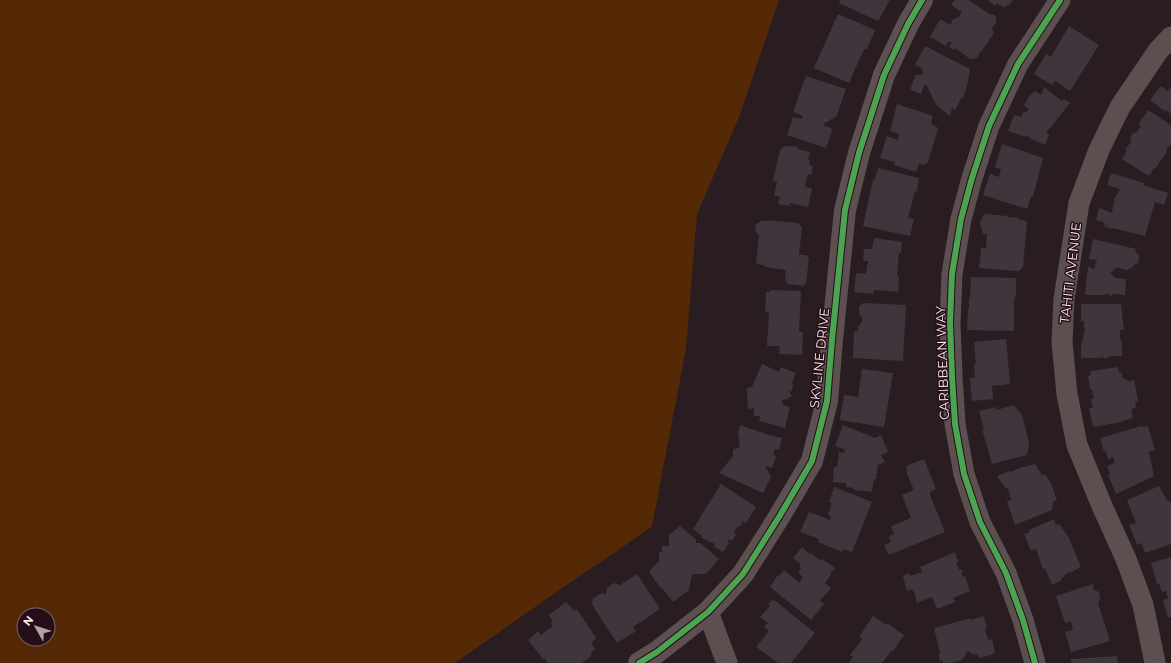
<svg xmlns="http://www.w3.org/2000/svg" width="1171" height="663" font-family="Montserrat,sans-serif">
<rect width="100%" height="100%" fill="#291d22"/>
<path fill="#552905" fill-rule="evenodd" d="M0,0H779L739,117L697,214L686,349L652,526C625,547 596,564 568,584C530,610 493,637 455,663H0ZM24,615H48V639H24Z"/>
<g fill="#3e363c">
<polygon points="840,0 890,0 878,21 839,3"/>
<polygon points="955,0 968,0 991,15 992,14 996,16 996,23 992,28 994,33 981,52 980,51 978,57 974,59 970,59 955,48 954,50 949,47 952,43 949,41 946,46 930,37 940,19 951,25 952,20 959,17 962,12 951,5"/>
<polygon points="988,0 1013,0 1008,6 1006,5 1004,8 997,3 995,6"/>
<polygon points="838,14 875,30 867,49 864,49 849,83 814,68"/>
<polygon points="1069,26 1099,45 1070,91 1055,81 1052,85 1034,74 1046,54 1051,57"/>
<polygon points="925,46 970,69 968,82 963,99 961,98 955,110 952,108 950,116 942,110 935,103 927,86 924,85 921,94 910,90 914,79 915,80 915,75 923,75 922,68 915,65"/>
<polygon points="806,76 846,89 837,115 836,117 834,117 833,119 831,119 828,122 825,122 824,126 831,128 832,131 826,148 787,135 793,117 801,119 803,116 793,112"/>
<polygon points="1161,86 1168,91 1171,86 1171,114 1167,110 1166,112 1150,100"/>
<polygon points="1044,87 1062,101 1064,99 1070,103 1046,133 1049,135 1045,145 1031,139 1027,135 1026,137 1008,131 1014,115 1022,117 1023,111 1025,113 1029,109 1024,105 1030,95 1035,91 1041,95"/>
<polygon points="897,104 933,116 931,124 936,126 938,129 928,162 924,165 919,164 916,172 894,165 895,162 880,158 887,136 898,140 899,134 890,131"/>
<polygon points="1148,110 1171,125 1171,144 1166,150 1167,151 1155,169 1154,168 1149,176 1122,159 1127,151 1125,150 1131,142 1130,138 1133,133 1136,133 1141,126 1138,125"/>
<polygon points="1002,144 1043,158 1033,196 1031,197 1027,209 983,195 990,174 999,177 1001,169 995,167"/>
<polygon points="785,146 798,147 797,149 810,152 808,160 810,160 809,165 813,166 811,175 808,174 805,187 812,188 808,207 790,203 789,206 778,204 780,197 774,196 777,182 773,181 780,150"/>
<polygon points="878,168 919,178 917,192 915,191 908,218 914,219 910,236 863,226 873,180 875,180"/>
<polygon points="1111,173 1144,183 1143,185 1168,193 1164,205 1155,202 1145,236 1112,228 1111,229 1104,226 1105,223 1096,220 1099,208 1112,213 1114,200 1120,189 1107,185"/>
<polygon points="985,214 1007,216 1007,217 1019,218 1019,220 1024,220 1027,222 1023,267 1019,271 979,268 981,248 986,248 987,234 983,234 982,231 980,223 982,218"/>
<polygon points="768,220 798,223 802,227 799,255 806,255 809,258 806,283 803,286 788,284 785,280 786,270 766,267 764,265 758,264 756,262 759,236 755,231 756,224 761,221 767,221"/>
<polygon points="874,238 902,242 901,253 899,253 897,275 899,276 898,292 874,290 873,294 854,292 856,273 866,274 868,261 863,261 864,249 872,249"/>
<polygon points="1093,239 1136,249 1135,251 1139,256 1138,264 1136,263 1132,268 1126,270 1117,267 1110,273 1115,278 1126,279 1125,295 1113,294 1111,296 1106,293 1105,295 1085,295 1088,267 1095,269 1095,266 1097,260 1089,259"/>
<polygon points="971,277 1016,278 1016,294 1014,301 1014,331 967,330 968,309 969,309 969,298 970,298"/>
<polygon points="770,290 801,291 799,332 803,332 802,355 779,354 780,346 767,346 769,312 765,312 766,292 770,292"/>
<polygon points="863,303 906,305 903,361 853,358 854,331 858,331 858,327 862,322 862,318 859,314 859,307"/>
<polygon points="1081,304 1121,304 1124,330 1120,330 1120,340 1122,341 1122,356 1112,356 1108,357 1108,358 1103,358 1103,357 1100,357 1100,358 1081,358 1081,347 1085,329 1084,329 1084,321 1081,321"/>
<polygon points="1006,339 1010,384 992,386 993,399 972,401 970,378 975,378 974,364 976,363 974,342"/>
<polygon points="762,364 779,372 781,367 796,373 792,383 793,384 792,391 789,390 792,397 789,397 789,399 782,400 783,405 790,407 785,428 759,421 760,416 754,416 754,408 748,409 747,388 752,387"/>
<polygon points="1118,367 1119,373 1122,373 1122,377 1128,381 1134,380 1138,401 1135,404 1136,408 1131,409 1133,418 1122,421 1122,422 1093,427 1089,408 1093,408 1091,399 1094,399 1092,389 1090,389 1088,376 1091,375 1090,371"/>
<polygon points="862,369 893,373 884,427 840,420 844,395 858,397"/>
<polygon points="1013,405 1021,413 1024,422 1029,444 1027,455 992,464 982,429 984,429 979,411 996,407 997,410"/>
<polygon points="740,425 769,435 782,438 779,450 775,449 773,455 776,456 772,468 765,466 771,477 763,493 719,473 733,456 733,449 738,448 740,446 738,433"/>
<polygon points="843,425 875,438 881,435 888,452 881,455 885,462 878,465 876,479 874,479 872,492 854,490 854,488 846,487 846,483 833,482 834,467 837,467 839,452 844,453 844,451 846,450 835,446"/>
<polygon points="1142,426 1142,427 1148,426 1155,450 1149,452 1154,476 1116,494 1108,475 1110,474 1107,466 1115,463 1113,457 1108,459 1106,451 1104,452 1100,438"/>
<polygon points="924,459 936,489 930,492 930,495 945,532 889,555 884,545 891,542 889,536 894,534 891,526 911,518 902,495 914,490 907,474 906,466"/>
<polygon points="1035,464 1042,475 1045,474 1051,483 1057,500 1053,501 1052,510 1015,525 1007,501 1011,500 1008,488 1006,489 997,476 1009,471 1010,472 1025,466 1025,467"/>
<polygon points="721,484 756,507 746,523 743,521 740,527 738,526 734,532 736,534 732,541 729,539 728,541 729,543 723,552 713,546 715,544 702,538 702,536 693,529"/>
<polygon points="1159,486 1166,499 1171,503 1171,544 1145,553 1141,543 1137,545 1129,525 1136,523 1127,500"/>
<polygon points="834,487 872,502 852,552 844,549 842,552 818,542 819,539 800,532 809,512 830,520 831,516 828,514 832,503 829,502"/>
<polygon points="1054,519 1056,525 1059,524 1069,538 1081,567 1070,573 1069,572 1064,575 1065,577 1061,578 1062,580 1052,585 1045,568 1043,569 1036,549 1031,551 1024,534 1030,532 1029,530"/>
<polygon points="680,526 696,540 696,543 700,543 719,559 706,574 692,574 689,590 673,602 663,589 661,589 661,586 659,586 649,572 657,563 659,563 659,552 662,552 662,546 669,546 669,535"/>
<polygon points="802,547 809,554 810,552 821,561 822,559 835,568 830,574 831,575 825,583 831,588 820,601 824,604 811,620 770,587 778,575 779,576 784,570 799,583 803,577 798,573 801,569 799,567 801,564 793,558"/>
<polygon points="955,552 958,561 956,562 959,570 961,569 963,572 961,573 963,577 965,576 970,591 953,598 955,602 937,609 932,597 917,603 916,602 917,601 913,589 907,591 903,576 909,573 910,576 922,572 920,567"/>
<polygon points="1171,557 1171,617 1168,618 1163,600 1168,598 1166,591 1162,592 1159,583 1157,584 1151,563"/>
<polygon points="637,574 660,609 633,627 636,631 617,643 594,608 595,608 592,604 593,598 602,593 606,594 607,588 614,583 620,585"/>
<polygon points="1093,584 1094,590 1099,592 1100,599 1098,603 1110,641 1071,652 1065,632 1073,630 1071,621 1065,623 1056,596"/>
<polygon points="773,599 815,633 791,663 778,663 756,647 769,631 764,627 768,623 760,617 770,606 768,604"/>
<polygon points="566,602 574,611 577,609 596,638 591,643 595,649 590,653 592,655 582,663 548,663 544,658 543,659 528,640 538,631 541,635 553,626 551,623 553,621 549,615"/>
<polygon points="873,616 887,625 888,624 904,635 893,651 892,650 882,663 849,663 853,657 850,655 862,639 859,637"/>
<polygon points="984,616 987,629 984,629 985,630 988,639 987,641 992,639 995,653 985,657 985,656 979,658 978,654 974,655 968,651 962,660 950,663 943,663 942,660 940,661 938,654 940,653 934,628 971,618 971,620"/>
<polygon points="1117,656 1118,663 1071,663 1071,659"/>
</g>
<g fill="none" stroke-linecap="round" stroke-linejoin="round">
<g stroke="#5b504f" stroke-width="21">
<polyline points="708,612 727,663"/>
<polyline points="1035,663 1023,620 1006,573 980,522 964,474 955,424 952,376 950,323 952,274 961,219 972,178 989,126 1018,64 1060,0"/>
<polyline points="1155,663 1143,605 1126,559 1102,506 1077,445 1067,394 1062,342 1064,299 1079,203 1099,150 1120,107 1158,51 1171,37"/>
</g>
<polyline stroke="#5d5051" stroke-width="22" points="639,663 657,652 708,612 743,574 779,517 812,461 827,401 832,340 845,210 859,153 884,75 908,24 922,0"/>
<defs>
<g id="cycleway">
<polyline points="639,663 657,652 708,612 743,574 779,517 812,461 827,401 832,340 845,210 859,153 884,75 908,24 922,0"/>
<polyline points="1035,663 1023,620 1006,573 980,522 964,474 955,424 952,376 950,323 952,274 961,219 972,178 989,126 1018,64 1060,0"/>
</g>
</defs>
<use href="#cycleway" stroke="#250e18" stroke-width="8"/>
<use href="#cycleway" stroke="#4ca352" stroke-width="6"/>
</g>
<g text-anchor="middle" stroke-width="3" stroke-linejoin="round" paint-order="stroke">
<g font-size="13" fill="#fceaf0" stroke="#250e18">
<text transform="translate(1070 273) rotate(-83)" y="5">TAHITI AVENUE</text>
<text transform="translate(819 358) rotate(-84)" y="5">SKYLINE DRIVE</text>
<text transform="translate(942 363) rotate(-92)" y="5">CARIBBEAN WAY</text>
</g>
</g>
<g transform="translate(36 627) rotate(309)"><circle r="19" fill="#250e18" stroke="#7b666e"/>
<path d="M0-3L7 15L0 10L-7 15Z" fill="#b2a2a8"/>
<text y="-6" font-size="11" font-weight="bold" text-anchor="middle" fill="#fceaf0">N</text>
</g>
</svg>
